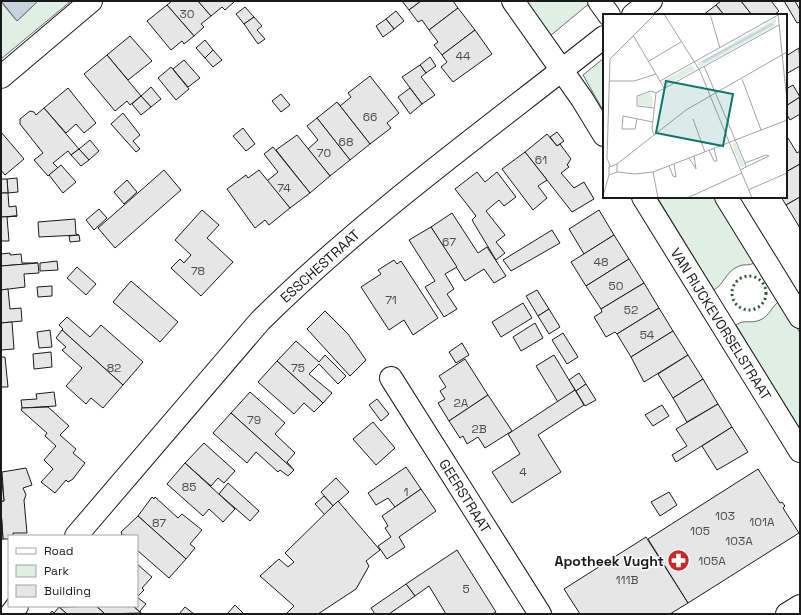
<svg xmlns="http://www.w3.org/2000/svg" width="801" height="615" font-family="'Space Grotesk',sans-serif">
<rect width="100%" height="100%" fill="#fff"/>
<g fill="#e0efe3" stroke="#6a6a6a">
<polygon points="38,1 71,1 1,59 1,2 17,21"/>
<polygon points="524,1 590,1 591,2 550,36"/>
<polygon points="604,58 604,112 583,75"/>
<path d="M657,197H716L756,262C748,267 744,263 737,267C726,272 724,284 714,290Z"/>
<path d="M780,301L800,333V429L736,325C744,319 751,324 760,320C770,316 772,305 780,301Z"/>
</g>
<polygon fill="#c6d2dc" stroke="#6a6a6a" points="1,1 38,1 17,21"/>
<g fill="#e6e6e6" stroke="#1a1a1a">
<polygon points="172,1 198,1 211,16 201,24 204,27 194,36 167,5"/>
<polygon points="198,1 233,1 234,2 225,10 222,7 211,16"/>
<polygon points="402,1 421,1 409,10"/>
<polygon points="421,1 453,1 458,8 429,30 422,20 418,22 409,10"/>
<polygon points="721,1 741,1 752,15 724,15 716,5"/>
<polygon points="741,1 771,1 779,11 774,15 752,15"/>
<polygon points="784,1 795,1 800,10 800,22 797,23"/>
<polygon points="167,5 194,36 184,44 182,41 171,50 147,21"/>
<polygon points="716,5 724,15 703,15"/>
<polygon points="245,7 254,17 244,24 236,14"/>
<polygon points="458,8 475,30 442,55 434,45 438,42 429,30"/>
<polygon points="396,11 404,21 394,29 386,19"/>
<polygon points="254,17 262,26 257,30 265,39 258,44 244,24"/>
<polygon points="386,19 394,29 383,37 376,26"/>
<polygon points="475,30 492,54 453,82 441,67 447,62 442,55"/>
<polygon points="130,36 152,61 128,80 107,55"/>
<polygon points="205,40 213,50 205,58 196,48"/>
<polygon points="799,48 800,66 786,74 786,56"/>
<polygon points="213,50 222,60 213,67 205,58"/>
<polygon points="107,55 141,96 130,105 127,101 115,111 84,74"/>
<polygon points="430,57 436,66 426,73 420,65"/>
<polygon points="184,60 200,78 188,87 173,69"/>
<polygon points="420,65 426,73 421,77 435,95 422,104 402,77"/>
<polygon points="171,67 189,89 176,100 158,78"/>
<polygon points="370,76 399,113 387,123 391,128 370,144 337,102 340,106 351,97 348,93"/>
<polygon points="793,85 800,97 786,106 786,89"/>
<polygon points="151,87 161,99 151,107 141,96"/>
<polygon points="68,88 96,123 84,133 76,124 66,133 44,108"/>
<polygon points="410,88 422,104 410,114 398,97"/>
<polygon points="281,94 290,105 281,112 272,101"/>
<polygon points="141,96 151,107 141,115 132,104"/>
<polygon points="800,97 800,114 790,120 786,113 786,106"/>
<polygon points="337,102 370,144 350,160 317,118"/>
<polygon points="44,108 79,149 71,155 68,151 53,163 58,168 48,176 34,160 43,153 20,124 20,119 30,111 34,112 36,115"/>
<polygon points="123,113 140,135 133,141 140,149 136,152 111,124"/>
<polygon points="317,118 350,160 330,176 308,149 318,140 307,126"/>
<polygon points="243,128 255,144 246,151 233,136"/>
<polygon points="1,132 24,159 5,175 1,170"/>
<polygon points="557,132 564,141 557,146 550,137"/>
<polygon points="547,134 557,146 560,144 571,159 567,165 569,167 561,173 574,188 584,182 594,199 572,212 525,152"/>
<polygon points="297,135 330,176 310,193 276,150"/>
<polygon points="788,138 797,153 800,151 800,164 786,172 786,139"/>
<polygon points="90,140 99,151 89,160 79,149"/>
<polygon points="273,147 310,193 290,208 267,181 278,172 264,154"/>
<polygon points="79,149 89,160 81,166 71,155"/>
<polygon points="525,152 547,180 538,186 547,198 533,210 502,169"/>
<polygon points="800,164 800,197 786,205 781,197 786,197 786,172"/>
<polygon points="61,165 76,182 63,193 49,175"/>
<polygon points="164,170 181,190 115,248 98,228"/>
<polygon points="259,170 290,208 269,225 265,220 255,228 227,189 246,175 248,178"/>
<polygon points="477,172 485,182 497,172 516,197 504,206 499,200 486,211 505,235 496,242 505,253 496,260 472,220 476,216 455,189"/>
<polygon points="17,178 18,192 8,193 7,179"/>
<polygon points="1,179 7,179 8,193 1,193"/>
<polygon points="127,180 137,192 124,204 114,192"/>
<polygon points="1,193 8,193 9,207 16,206 17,216 1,217"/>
<polygon points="800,197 800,228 786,205"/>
<polygon points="99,209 107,218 94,230 86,220"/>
<polygon points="202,210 219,225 207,238 233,262 201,296 171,268 180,259 184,263 191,255 175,240"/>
<polygon points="599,210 614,235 584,254 569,229"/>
<polygon points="452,213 478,253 487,247 506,276 494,283 484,269 465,281 431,227"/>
<polygon points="17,216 7,217 9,241 1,241 1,217"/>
<polygon points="75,219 76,234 79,235 39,237 38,222"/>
<polygon points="431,227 457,267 445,274 454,289 447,294 457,309 444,317 425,287 435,281 409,240"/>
<polygon points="552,230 560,243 511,271 503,260"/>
<polygon points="79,235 80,241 70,242 69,236"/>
<polygon points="614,235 629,259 586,286 571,262"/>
<polygon points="10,253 10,255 21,254 22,263 38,263 1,266 1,254"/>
<polygon points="629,259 644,283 601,309 586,286"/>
<polygon points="394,260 397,264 401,261 438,318 413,335 404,320 389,330 361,287 381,274 378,270"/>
<polygon points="57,261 58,270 40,271 40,263"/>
<polygon points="38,263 39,273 24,274 25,287 1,290 1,266"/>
<polygon points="77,267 96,284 86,295 67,278"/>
<polygon points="131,281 178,322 160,342 113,302"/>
<polygon points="644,283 659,308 617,334 615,332 606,337 594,317 602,312 601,309"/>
<polygon points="52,286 52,296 38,297 37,287"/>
<polygon points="8,289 10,309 21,308 22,321 1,323 1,290"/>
<polygon points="537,290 549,309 538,316 526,296"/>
<polygon points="523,303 532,318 501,337 492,322"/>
<polygon points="659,308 673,331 631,357 617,334"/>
<polygon points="549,309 560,327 549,334 538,316"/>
<polygon points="325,311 348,334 366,360 350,376 307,329"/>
<polygon points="67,317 90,337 101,325 143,362 123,385 62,330 63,329 59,325"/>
<polygon points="12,322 14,349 1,350 1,323"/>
<polygon points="535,323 543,338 521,351 513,337"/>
<polygon points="50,330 52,347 39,348 37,332"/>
<polygon points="62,330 123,385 103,408 91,398 86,404 66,386 82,368 62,350 66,347 56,338"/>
<polygon points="673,331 688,355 644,382 631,357"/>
<polygon points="563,333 578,357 567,364 552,340"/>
<polygon points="296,341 319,362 325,355 346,376 338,384 319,364 309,374 332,393 323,403 277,361"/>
<polygon points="462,343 469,355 456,363 449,352"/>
<polygon points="51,352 52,367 34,369 33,354"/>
<polygon points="554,355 575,390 558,402 536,366"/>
<polygon points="688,355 703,379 673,398 658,374"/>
<polygon points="1,357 5,357 8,387 1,387"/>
<polygon points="465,359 488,395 449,421 438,403 445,399 440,391 446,387 439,376"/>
<polygon points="277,361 323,403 314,412 304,403 294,414 258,382"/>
<polygon points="579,373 586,384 576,391 569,380"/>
<polygon points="703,379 718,404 687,422 673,398"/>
<polygon points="586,384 596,400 585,406 576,391"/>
<polygon points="575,390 584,405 538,435 561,472 512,503 492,472 520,454 508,434"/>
<polygon points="54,392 56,406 22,408 21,400 37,399 36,394"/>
<polygon points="250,392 285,423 275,434 295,453 287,462 294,470 231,413"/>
<polygon points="488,395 512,431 485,448 478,437 467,444 463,436 460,438 449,421"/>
<polygon points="377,399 389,414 381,421 369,405"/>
<polygon points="718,404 732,427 676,462 672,455 687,446 676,429"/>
<polygon points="662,405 669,416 653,426 645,415"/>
<polygon points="48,407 69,426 60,435 76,449 73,453 85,463 73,479 68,482 66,480 55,493 41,482 53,469 44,460 56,446 45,436 47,433 21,410 22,408"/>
<polygon points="231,413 294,470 288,476 280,470 278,472 256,452 247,463 213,433"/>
<polygon points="373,422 395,448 376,465 353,439"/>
<polygon points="732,427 748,452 717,470 702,446"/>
<polygon points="204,443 235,471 224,483 218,478 211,486 185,463"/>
<polygon points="185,463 235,509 223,522 209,509 203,516 167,484"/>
<polygon points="406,467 421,489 395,507 388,498 376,505 368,493"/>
<polygon points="26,468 32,485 23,488 26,495 24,500 27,533 13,533 13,536 9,536 9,539 3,539 1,510 1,501 4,501 2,472"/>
<polygon points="758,469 780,503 782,502 785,506 783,508 799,533 688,603 648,539"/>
<polygon points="1,472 4,501 1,501"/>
<polygon points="336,478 349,492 333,506 321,492"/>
<polygon points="228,483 259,511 250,521 219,494"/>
<polygon points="421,489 436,511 399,537 405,547 387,559 378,546 391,537 385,528 388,526 382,516"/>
<polygon points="669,492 677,505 660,516 651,502"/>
<polygon points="324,496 334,507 325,515 315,504"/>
<polygon points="152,497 154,499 155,497 178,518 182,514 202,530 190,544 195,548 186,559 138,516"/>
<polygon points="338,501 380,550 366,561 369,566 356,589 318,614 286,614 294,606 260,576 279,559 288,567 294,562 285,553"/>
<polygon points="1,510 3,539 1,540"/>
<polygon points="138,516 186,559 169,578 137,550 137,536 121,535 122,534 121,532"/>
<polygon points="646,537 688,603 670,614 580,614 564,589"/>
<polygon points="457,550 496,612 492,614 446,614 429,586 415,596 406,584"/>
<polygon points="137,564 152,577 142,588 144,590 137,597 146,604 140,611 141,613 133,606 137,606"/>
<polygon points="406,584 415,596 389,614 375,614 371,608"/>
<polygon points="235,605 244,614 227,614"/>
<polygon points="96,606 133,606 141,613 105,614"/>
<polygon points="96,606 105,614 67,614 59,607"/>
<polygon points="59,607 67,614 50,614 52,611 54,613"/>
<polygon points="185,607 194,614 179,614"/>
</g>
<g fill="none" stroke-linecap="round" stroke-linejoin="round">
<defs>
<g id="minor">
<polyline points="513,1 582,99 604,135"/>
<polyline points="599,1 609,15"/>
<polyline points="633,15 651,1"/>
<polyline points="1,77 91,1"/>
<polyline points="643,197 800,451"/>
<polyline points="726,197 800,317"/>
<polyline points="391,378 540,614"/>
<path d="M76,536L260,321C366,216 488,129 604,37"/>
<polyline points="11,614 17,606"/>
<polyline points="787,614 800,606"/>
</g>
</defs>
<use href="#minor" stroke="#1a1a1a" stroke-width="24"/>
<use href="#minor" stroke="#fff" stroke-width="22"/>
<circle stroke="#2b5a34" stroke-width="3" stroke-dasharray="2 3" stroke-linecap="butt" cx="749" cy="293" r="17"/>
</g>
<defs>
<symbol id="pharmacy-disc" viewBox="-11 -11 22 22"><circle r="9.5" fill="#c62828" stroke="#fff"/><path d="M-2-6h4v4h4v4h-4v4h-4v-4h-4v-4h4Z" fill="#fff"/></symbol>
</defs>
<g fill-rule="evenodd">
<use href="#pharmacy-disc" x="666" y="548" width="25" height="25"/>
</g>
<g text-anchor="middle" stroke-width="3" stroke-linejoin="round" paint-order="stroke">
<g font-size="12" fill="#4d4d4d">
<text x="187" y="18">30</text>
<text x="463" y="60">44</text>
<text x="370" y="121">66</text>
<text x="346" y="146">68</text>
<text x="324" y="157">70</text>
<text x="541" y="164">61</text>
<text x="284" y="192">74</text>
<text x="449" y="246">67</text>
<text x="601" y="266">48</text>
<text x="198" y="275">78</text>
<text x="616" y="290">50</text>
<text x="391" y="304">71</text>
<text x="631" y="314">52</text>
<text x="647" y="339">54</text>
<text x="114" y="372">82</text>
<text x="298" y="372">75</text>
<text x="461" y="407">2A</text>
<text x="254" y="424">79</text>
<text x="479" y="433">2B</text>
<text x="523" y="476">4</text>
<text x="189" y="491">85</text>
<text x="406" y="496">1</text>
<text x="725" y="520">103</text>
<text x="762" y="526">101A</text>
<text x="159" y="527">87</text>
<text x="700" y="535">105</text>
<text x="739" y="545">103A</text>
<text x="712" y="565">105A</text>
<text x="627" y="584">111B</text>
<text x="466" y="593">5</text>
</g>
<g font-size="14" fill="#1a1a1a" stroke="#fff">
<text transform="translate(320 266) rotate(-42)" y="5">ESSCHESTRAAT</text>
<text transform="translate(721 324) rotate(58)" y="5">VAN RIJCKEVORSELSTRAAT</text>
<text transform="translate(465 496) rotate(58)" y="5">GEERSTRAAT</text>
</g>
<g font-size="14" font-weight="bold" fill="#1a1a1a" stroke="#fff" text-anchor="end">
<text x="664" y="566">Apotheek Vught</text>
</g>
</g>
<g transform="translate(603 14)">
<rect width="184" height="184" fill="#fff"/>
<path d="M170,6H173L172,12L98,53L94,50ZM170,11L101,49L100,47L157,15ZM89,51L92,56L61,72L60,67ZM47,79L50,84L49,93L35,91V82ZM132,128L142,151L138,154L129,130Z" fill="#e0efe3" fill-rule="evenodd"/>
<path d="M169,9L170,11L101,49L99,47Z" fill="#c6d2dc"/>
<path fill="none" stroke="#a3a3a3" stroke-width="1" d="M61,0L97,57L149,184M107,0L117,34M175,0L184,88M30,21L61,74M46,47L78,28M101,52L142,149L143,153L137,156M139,65L158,116M6,67H31L53,60M57,67L175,1M53,79L176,11M52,94L34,92V82L48,77L53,79M34,105L32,115H19L20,102L50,108M90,105L102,138M51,121L49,115L53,79M106,136L111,147H114L111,134M86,144L93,155L91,142M142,149L163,141L166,142L143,153M14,150L83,96L184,38M7,152L4,144L7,45L52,0M66,152L70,162L73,163L71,150M14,158L32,160L50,158L184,106M50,158L55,184M6,161L14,158V150M6,161V153L14,150M145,176L184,159M0,182L6,161M84,184L139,159"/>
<path fill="#0f766e" fill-opacity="0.15" stroke="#0f766e" stroke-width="2" d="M63,67L130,80L120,132L53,119Z"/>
<rect width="184" height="184" fill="none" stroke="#1a1a1a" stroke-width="2"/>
</g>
<rect width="801" height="615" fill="none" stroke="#1a1a1a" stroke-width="4"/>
<rect x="8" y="535" width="130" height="72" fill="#ffffff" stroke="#a3a3a3"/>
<rect x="16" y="548" width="20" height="6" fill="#ffffff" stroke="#a3a3a3"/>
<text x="44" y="555" font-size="12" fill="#1a1a1a">Road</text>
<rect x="16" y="565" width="20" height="12" fill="#e0efe3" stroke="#a3a3a3"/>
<text x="44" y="575" font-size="12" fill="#1a1a1a">Park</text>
<rect x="16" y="585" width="20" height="12" fill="#e6e6e6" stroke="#a3a3a3"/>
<text x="44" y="595" font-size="12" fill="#1a1a1a">Building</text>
</svg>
